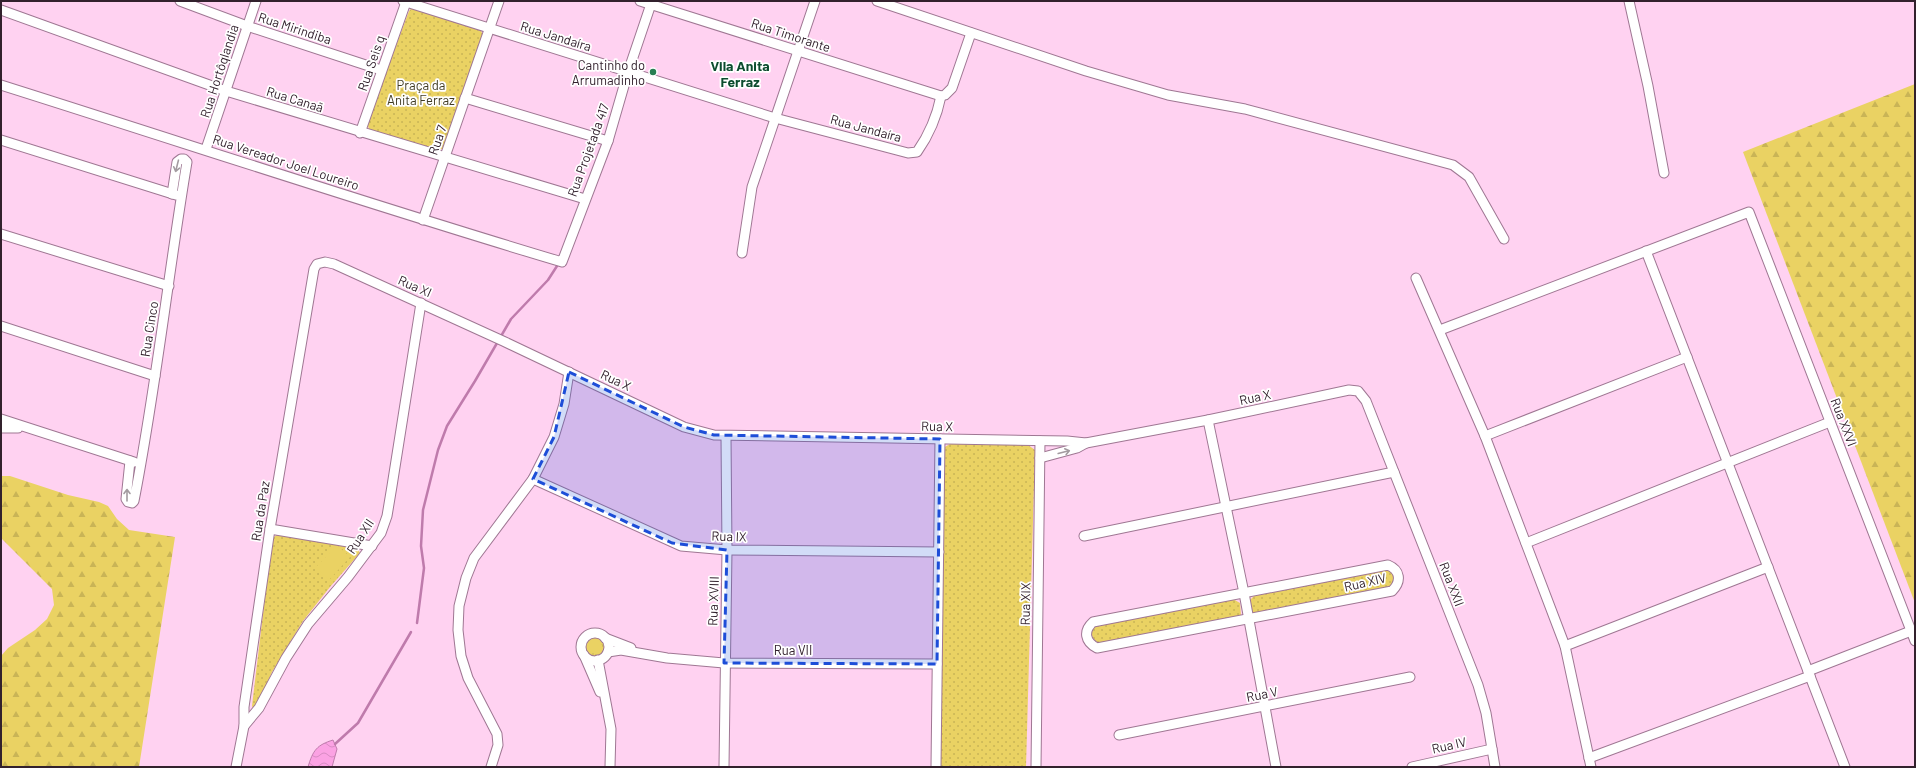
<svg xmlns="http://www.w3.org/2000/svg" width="1916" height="768" font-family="Barlow,sans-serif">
<defs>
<pattern id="grass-tufts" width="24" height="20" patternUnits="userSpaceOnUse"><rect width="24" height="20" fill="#ead263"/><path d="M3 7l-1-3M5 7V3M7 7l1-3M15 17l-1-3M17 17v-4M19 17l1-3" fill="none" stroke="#c9b456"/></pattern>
<pattern id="forest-firs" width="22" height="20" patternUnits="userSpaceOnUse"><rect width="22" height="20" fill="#ead263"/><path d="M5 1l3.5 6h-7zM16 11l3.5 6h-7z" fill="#c9b456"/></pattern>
<pattern id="park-dots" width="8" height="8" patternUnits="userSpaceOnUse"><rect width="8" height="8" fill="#ead263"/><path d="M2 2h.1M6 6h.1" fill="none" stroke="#c9b456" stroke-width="1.8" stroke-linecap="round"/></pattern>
<pattern id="water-waves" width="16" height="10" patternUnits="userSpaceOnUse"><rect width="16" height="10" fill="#fba2e3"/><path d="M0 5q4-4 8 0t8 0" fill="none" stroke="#d88bc3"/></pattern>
</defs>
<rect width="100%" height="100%" fill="#ffd2f1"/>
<circle fill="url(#grass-tufts)" cx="595" cy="647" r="11"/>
<g fill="url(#forest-firs)">
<polygon points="1915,84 1915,603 1743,152"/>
<polygon points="1,476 10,476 68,495 99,502 108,506 117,519 129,530 175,537 139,767 1,767 1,656 8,648 35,630 47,619 54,605 52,589 1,538"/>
</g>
<g fill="url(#park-dots)">
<polygon points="412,8 481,31 483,35 444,148 437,151 369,129 367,123 409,11"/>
<polygon points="950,444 1028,445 1035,450 1026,767 940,767 943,448"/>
<polygon points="277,535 357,547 360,553 330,587 303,621 272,672 256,708 253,708 252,706 272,538"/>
<polygon points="1386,569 1393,573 1395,579 1390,588 1254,616 1251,613 1250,600 1254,596"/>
<path d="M1233,599L1240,603L1241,616L1101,644C1091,641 1089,631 1096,625Z"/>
</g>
<polygon fill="#ead263" points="337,545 350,557 329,580 316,567"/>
<path fill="url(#water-waves)" stroke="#bf7bac" d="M333,740L337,749L332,767H308C313,750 317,745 333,740Z"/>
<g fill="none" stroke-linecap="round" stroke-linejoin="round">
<g stroke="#bf7bac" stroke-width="2.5">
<polyline points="417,623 424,568 421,546 423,510 438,450 447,426 475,381 511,319 548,280 557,266"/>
<polyline points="335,744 358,723 411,632"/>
</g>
<defs>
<g id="minor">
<polyline points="180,1 247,26 381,70"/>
<path d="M403,1L775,118L908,153L917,152C929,135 937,116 941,96"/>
<polyline points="640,1 941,96 945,95 952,88 971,33"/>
<polyline points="877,1 1086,71 1168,95 1245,109 1453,165 1469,177 1504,239"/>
<polyline points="1629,1 1648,86 1664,173"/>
<polyline points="1,10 226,91 585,199"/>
<path d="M1,85C188,144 374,206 562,262L608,141L628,72L652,1"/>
<polyline points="465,98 608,141"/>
<polyline points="360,133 406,2"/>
<polyline points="1,140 176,195"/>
<polyline points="206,149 256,1"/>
<polyline points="423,220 499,1"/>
<polyline points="1,234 169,286"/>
<polyline points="1646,251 1845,767"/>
<polyline points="742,253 752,187 815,1"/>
<polyline points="1416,278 1485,436 1565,646 1591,767"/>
<polyline points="1,326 155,376"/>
<polyline points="1440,330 1749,212 1915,641"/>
<polyline points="1,419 134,462"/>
<polyline points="1208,420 1244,593 1276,767"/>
<polyline points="1,428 18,428"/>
<polyline points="1485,436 1687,357"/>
<polyline points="1040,458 1077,448 1086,443"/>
<path d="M130,461L126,499L128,502L132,503L134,501C156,389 168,275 187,162L184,159H181L177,162L172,194"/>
<polyline points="533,479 681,546 727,550 939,552"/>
<polyline points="270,529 372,546"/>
<polyline points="1084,536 1394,472"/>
<polyline points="1526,543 1830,422"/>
<path d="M1388,565C1400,570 1402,581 1392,591L1097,648C1085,642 1083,631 1093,622Z"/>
<circle cx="595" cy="647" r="14"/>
<polyline points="605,638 631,648"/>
<polyline points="1565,646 1768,567"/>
<polyline points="608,652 621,650 667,658 724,663 937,664"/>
<polyline points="584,655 600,692"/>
<polyline points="598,660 611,729 610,767"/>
<polyline points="1808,671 1911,631"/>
<polyline points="244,726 259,708 286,658 308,624 348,577 381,533 387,516 392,486 421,303"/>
<polyline points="1119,735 1410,677"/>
<polyline points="1589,758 1810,676"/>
<polyline points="236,767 244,726 244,707 270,529 314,269 317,264 325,262 334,264 503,341 684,427 714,435 1067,441 1086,443 1208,420 1349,390 1358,391 1366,401 1478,685 1486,713 1495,767"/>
<polyline points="491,767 498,745 497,734 468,678 461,656 458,630 459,606 466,578 474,558 533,479 554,437 564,404 569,372"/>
<polyline points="724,767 727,550 726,437"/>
<polyline points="936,767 940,439"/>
<polyline points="1036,767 1040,441"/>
<polyline points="1412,767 1492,749"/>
</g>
</defs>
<use href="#minor" stroke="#9f7793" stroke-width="11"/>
<use href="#minor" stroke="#fff" stroke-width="9"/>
</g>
<defs><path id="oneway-shaft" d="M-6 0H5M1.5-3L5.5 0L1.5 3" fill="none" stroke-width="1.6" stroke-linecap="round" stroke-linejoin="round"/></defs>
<g stroke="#a39ba0">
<use href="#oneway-shaft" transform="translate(177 166) rotate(104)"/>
<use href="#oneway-shaft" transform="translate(1064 452) rotate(-14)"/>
<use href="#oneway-shaft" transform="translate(127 495) rotate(-90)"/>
</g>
<path fill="#1d4ed8" fill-opacity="0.2" stroke="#1d4ed8" stroke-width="3" stroke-dasharray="8 5" stroke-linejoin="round" d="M569,372L684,427L714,435L940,439L937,664L724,663L727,550L672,543L533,479L554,437Z"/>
<circle fill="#277f53" stroke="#fff" stroke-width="1.5" cx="653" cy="72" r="4"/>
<g text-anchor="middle" stroke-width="3.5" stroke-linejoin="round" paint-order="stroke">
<g font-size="13" fill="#32212d" stroke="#fff">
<text transform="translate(295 28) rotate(18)" y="5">Rua Mirindiba</text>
<text transform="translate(791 35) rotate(18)" y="5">Rua Timorante</text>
<text transform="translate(556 36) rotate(17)" y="5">Rua Jandaíra</text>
<text transform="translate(371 63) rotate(-71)" y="5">Rua Seis q</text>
<text transform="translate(219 71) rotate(-72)" y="5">Rua Hortôqlandia</text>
<text transform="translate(295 99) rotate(17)" y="5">Rua Canaã</text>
<text transform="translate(866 128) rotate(15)" y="5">Rua Jandaíra</text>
<text transform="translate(437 140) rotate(-71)" y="5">Rua 7</text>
<text transform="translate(588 150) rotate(-70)" y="5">Rua Projetada 417</text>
<text transform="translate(286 162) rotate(18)" y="5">Rua Vereador Joel Loureiro</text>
<text transform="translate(415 286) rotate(24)" y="5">Rua XI</text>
<text transform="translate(149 329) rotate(-81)" y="5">Rua Cinco</text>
<text transform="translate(616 380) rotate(25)" y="5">Rua X</text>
<text transform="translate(1255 397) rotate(-12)" y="5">Rua X</text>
<text transform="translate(1844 422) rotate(69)" y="5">Rua XXVI</text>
<text transform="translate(937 426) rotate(1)" y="5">Rua X</text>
<text transform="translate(260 511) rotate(-81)" y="5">Rua da Paz</text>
<text transform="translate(360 536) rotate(-57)" y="5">Rua XII</text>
<text transform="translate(729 536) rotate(2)" y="5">Rua IX</text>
<text transform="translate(1365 582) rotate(-13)" y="5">Rua XIV</text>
<text transform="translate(1452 584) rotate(69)" y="5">Rua XXII</text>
<text transform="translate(713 601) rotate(-88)" y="5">Rua XVIII</text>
<text transform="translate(1025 604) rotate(-89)" y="5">Rua XIX</text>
<text x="793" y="655">Rua VII</text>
<text transform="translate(1262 694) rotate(-11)" y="5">Rua V</text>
<text transform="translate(1449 745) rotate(-13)" y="5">Rua IV</text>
</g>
<g font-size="13" fill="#32212d" stroke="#fff" text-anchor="end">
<text x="645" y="70">Cantinho do<tspan x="645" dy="15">Arrumadinho</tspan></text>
</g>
<g font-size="13" fill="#403b23" stroke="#fff">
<text x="421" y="90">Praça da<tspan x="421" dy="15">Anita Ferraz</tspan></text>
</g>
<g font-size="14" font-weight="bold" fill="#0c4c2e" stroke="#fff">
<text x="740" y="71">Vila Anita<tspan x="740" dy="16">Ferraz</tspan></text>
</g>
</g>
<rect width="1916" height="768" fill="none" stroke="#32212d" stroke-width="4"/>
</svg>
